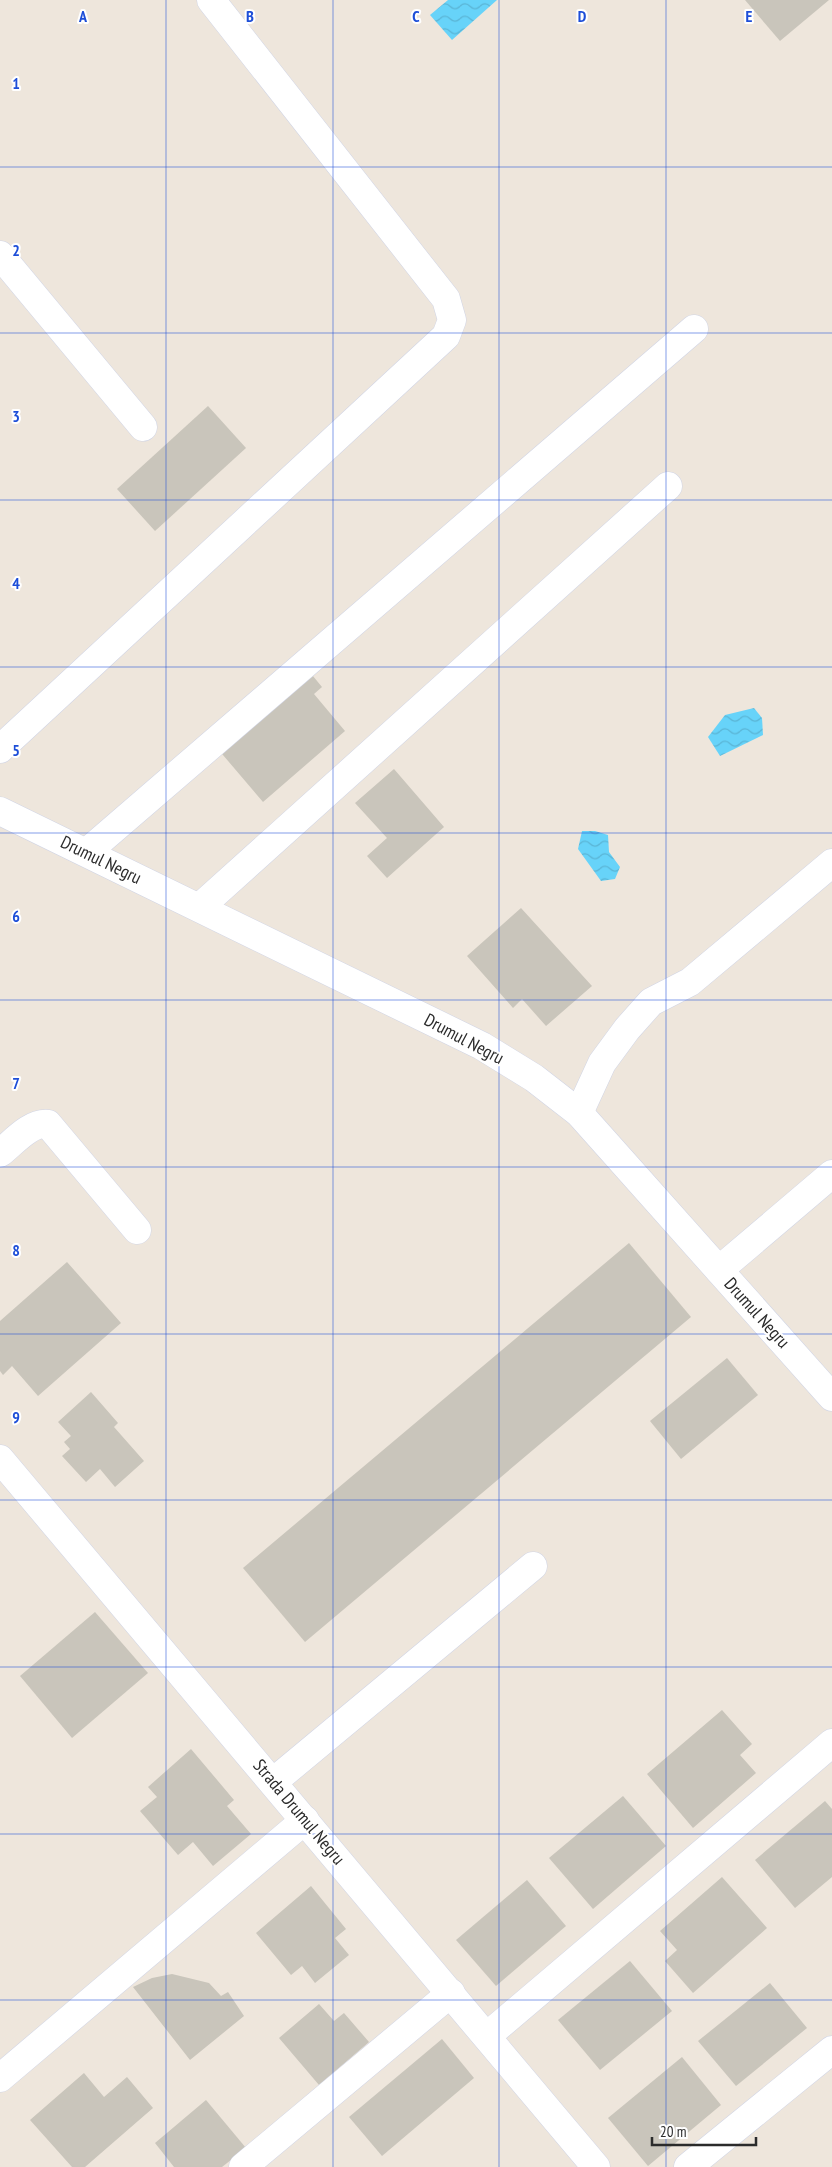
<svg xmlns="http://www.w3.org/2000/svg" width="832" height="2167" font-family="'PT Sans Narrow',sans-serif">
<defs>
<pattern id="water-waves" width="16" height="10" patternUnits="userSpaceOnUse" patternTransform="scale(1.25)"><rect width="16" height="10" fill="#67d3f9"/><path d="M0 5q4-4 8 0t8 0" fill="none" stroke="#5ab5d6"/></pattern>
</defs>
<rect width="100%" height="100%" fill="#eee6dc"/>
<g fill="url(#water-waves)">
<polygon points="448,0 497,0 452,40 430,15"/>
<polygon points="754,708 762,718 763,735 720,756 708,737 725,715"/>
<polygon points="582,831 595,831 608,835 609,852 620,867 615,879 601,881 578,849"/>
</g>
<g fill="#c9c5bb">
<polygon points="745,0 829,0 780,41"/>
<polygon points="208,406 246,448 155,531 117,489"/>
<polygon points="308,670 322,687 314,694 345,731 263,802 217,748"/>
<polygon points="394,769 444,827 387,878 367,856 387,838 355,803"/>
<polygon points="521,908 592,986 546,1026 522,999 513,1008 467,956"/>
<polygon points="629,1243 691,1317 305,1642 243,1568"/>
<polygon points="67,1262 121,1323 38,1396 12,1366 3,1375 0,1371 0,1321"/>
<polygon points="727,1358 758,1395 681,1459 650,1421"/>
<polygon points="91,1392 118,1423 114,1427 144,1461 115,1487 100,1469 86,1482 62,1456 70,1449 64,1442 71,1436 58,1422"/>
<polygon points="95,1612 148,1673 72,1738 20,1676"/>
<polygon points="722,1710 752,1744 740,1755 756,1773 693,1828 647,1774"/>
<polygon points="191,1749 234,1800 227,1806 251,1834 213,1866 193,1842 178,1855 140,1811 157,1797 148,1787"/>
<polygon points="623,1796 666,1846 593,1909 549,1858"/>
<polygon points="825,1801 832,1809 832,1877 795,1908 755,1860"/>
<polygon points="722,1877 767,1928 693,1993 665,1961 677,1950 660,1931"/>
<polygon points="527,1880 566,1926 496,1986 456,1940"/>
<polygon points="311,1886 346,1929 335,1938 349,1955 315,1983 302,1966 291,1975 256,1933"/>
<polygon points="630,1961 672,2011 600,2070 558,2020"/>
<polygon points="172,1974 209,1983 221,1996 228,1992 244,2016 190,2060 133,1987 152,1978"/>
<polygon points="770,1983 807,2028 736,2086 698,2041"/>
<polygon points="319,2004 334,2021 344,2013 369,2042 319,2085 279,2038"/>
<polygon points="442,2039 474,2078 382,2156 349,2117"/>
<polygon points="682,2057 721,2105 648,2166 608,2118"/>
<polygon points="84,2073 104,2097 127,2077 153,2108 85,2167 72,2167 30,2120"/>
<polygon points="206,2100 246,2148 222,2167 174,2167 155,2143"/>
</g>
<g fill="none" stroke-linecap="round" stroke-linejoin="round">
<defs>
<g id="minor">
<polyline points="0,255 143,427"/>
<polyline points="0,749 446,336 452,320 446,299 211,0"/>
<polyline points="0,811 482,1046 534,1078 579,1113 832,1397"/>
<polyline points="87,852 694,329"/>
<polyline points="200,907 668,486"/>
<polyline points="579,1113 602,1063 627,1029 651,1002 690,982 832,863"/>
<path d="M0,1153C13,1143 30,1122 48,1124L137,1230"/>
<polyline points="719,1270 832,1174"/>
<polyline points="0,1459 596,2167"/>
<polyline points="273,1782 533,1566"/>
<polyline points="487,2036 832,1743"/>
<polyline points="0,2078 305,1820"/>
<polyline points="243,2167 451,1993"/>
<polyline points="688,2167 832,2050"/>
</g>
</defs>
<use href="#minor" stroke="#d1d5e5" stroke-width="29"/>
<use href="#minor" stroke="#fff" stroke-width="28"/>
</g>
<path fill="none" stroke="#1d4ed8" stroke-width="1" stroke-opacity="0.55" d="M166,0V2167M333,0V2167M499,0V2167M666,0V2167M0,167H832M0,333H832M0,500H832M0,667H832M0,833H832M0,1000H832M0,1167H832M0,1334H832M0,1500H832M0,1667H832M0,1834H832M0,2000H832"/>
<g text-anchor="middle" stroke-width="4" stroke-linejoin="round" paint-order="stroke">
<g font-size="18" fill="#2b2b2b" stroke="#fff">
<text transform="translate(101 860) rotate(26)" y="6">Drumul Negru</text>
<text transform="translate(464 1039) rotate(28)" y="6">Drumul Negru</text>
<text transform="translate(757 1313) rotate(48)" y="6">Drumul Negru</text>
<text transform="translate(299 1812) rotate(50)" y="6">Strada Drumul Negru</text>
</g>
</g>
<g font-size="16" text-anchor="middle" font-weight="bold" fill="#1d4ed8" stroke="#fff" stroke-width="4" stroke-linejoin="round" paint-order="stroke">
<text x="83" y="22">A</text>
<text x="250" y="22">B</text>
<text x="416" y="22">C</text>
<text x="582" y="22">D</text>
<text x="749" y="22">E</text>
<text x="16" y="89">1</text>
<text x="16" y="256">2</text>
<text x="16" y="422">3</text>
<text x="16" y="589">4</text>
<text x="16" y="756">5</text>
<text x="16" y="922">6</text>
<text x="16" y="1089">7</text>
<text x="16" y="1256">8</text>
<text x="16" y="1423">9</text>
</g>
<path d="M652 2137v8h104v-8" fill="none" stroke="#2b2b2b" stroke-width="2.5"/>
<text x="660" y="2137" font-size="15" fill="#2b2b2b" stroke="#ffffff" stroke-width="4" paint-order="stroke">20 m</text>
</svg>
